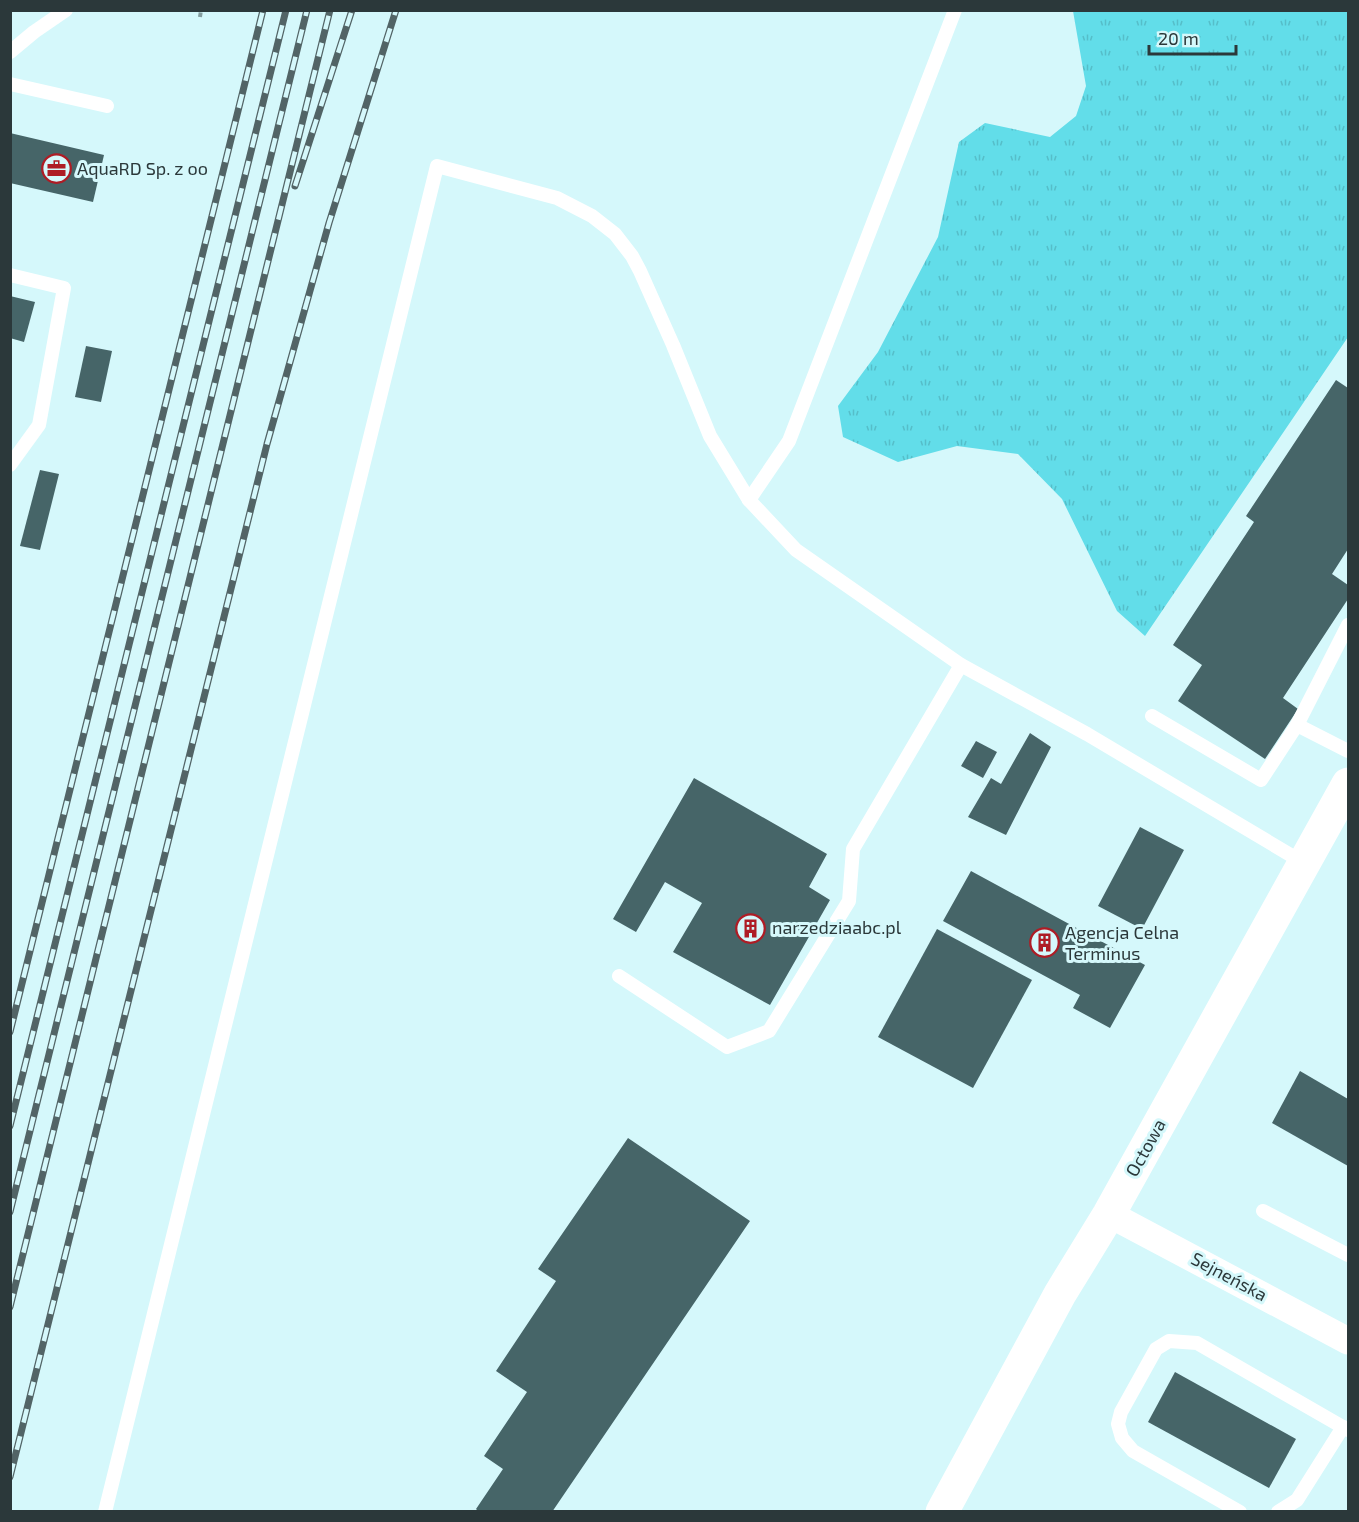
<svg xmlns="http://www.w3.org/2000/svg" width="1359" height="1522" font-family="'Exo 2',sans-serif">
<defs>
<pattern id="grass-tufts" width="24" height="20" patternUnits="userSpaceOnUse" patternTransform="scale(1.5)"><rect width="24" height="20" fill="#62dde9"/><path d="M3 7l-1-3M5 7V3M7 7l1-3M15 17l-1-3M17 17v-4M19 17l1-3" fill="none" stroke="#55bec9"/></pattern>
</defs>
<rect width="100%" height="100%" fill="#d5f8fb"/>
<polygon fill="url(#grass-tufts)" points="1073,11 1348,11 1348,337 1145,636 1117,611 1062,499 1018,454 957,446 898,462 843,437 838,406 878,352 938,237 959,142 985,123 1050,137 1076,116 1086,86"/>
<g fill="#466568">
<polygon points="10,133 104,155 93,202 10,183"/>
<polygon points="10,296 35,302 24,342 10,338"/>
<polygon points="86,346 112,351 101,402 75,397"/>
<polygon points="1336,380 1348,388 1348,549 1332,574 1348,585 1348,599 1283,698 1298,709 1265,759 1178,701 1202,665 1173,645 1254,522 1246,516"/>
<polygon points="40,470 59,474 40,550 20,546"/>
<polygon points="1030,733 1051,747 1006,835 968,817 991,778 1001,784"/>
<polygon points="976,741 997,752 983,778 961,766"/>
<polygon points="694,778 827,854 809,887 830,900 770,1005 673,952 702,903 665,882 636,932 613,919"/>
<polygon points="1140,827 1184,850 1142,929 1098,906"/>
<polygon points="971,871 1145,965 1110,1028 1073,1008 1080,995 943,921"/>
<polygon points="937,929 1032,980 973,1088 878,1037"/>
<polygon points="1300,1071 1348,1099 1348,1166 1272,1123"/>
<polygon points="628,1138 750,1221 552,1512 479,1512 476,1509 503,1469 484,1456 527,1392 496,1371 556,1281 538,1269"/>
<polygon points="1175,1372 1296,1439 1269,1488 1148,1422"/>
</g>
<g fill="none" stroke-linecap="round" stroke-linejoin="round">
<polyline stroke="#849d9f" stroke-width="4" stroke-dasharray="4.5 4.5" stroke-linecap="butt" points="200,17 201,10"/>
<g stroke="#fff" stroke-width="14">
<polyline points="955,10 789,441 749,500 796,550 961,665 1087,734 1304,863"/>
<polyline points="10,52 34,32 66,10"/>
<polyline points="10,84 107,106"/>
<polyline points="10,275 64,288 39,425 10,465"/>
<polyline points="1152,716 1261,780 1297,725 1348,751"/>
<polyline points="1297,725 1348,625"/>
<polyline points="619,976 727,1047 769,1031 849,901 853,849 961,665"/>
<polyline points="1263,1211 1348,1255"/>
<polyline points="105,1512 437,166 557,198 592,216 615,234 632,256 640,271 673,345 710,436 749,500"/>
<polyline points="1240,1512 1133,1451 1122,1438 1118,1424 1121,1412 1156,1349 1169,1341 1197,1343 1348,1430"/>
<polyline points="1278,1512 1297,1500 1343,1427"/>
</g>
<polyline stroke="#fff" stroke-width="27" points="1109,1214 1348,1341"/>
<polyline stroke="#fff" stroke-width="33" points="942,1512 1060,1294 1109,1214 1348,784"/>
<defs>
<g id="rail">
<polyline points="295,186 352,10"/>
<polyline points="10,1032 263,10"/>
<polyline points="10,1126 286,10"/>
<polyline points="10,1212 307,10"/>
<polyline points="10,1307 330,10"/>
<polyline points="10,1477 267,444 329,223 396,10"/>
</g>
</defs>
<use href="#rail" stroke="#526466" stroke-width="7"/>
<use href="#rail" stroke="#d5f8fb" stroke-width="4.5" stroke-dasharray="14" stroke-linecap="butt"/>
</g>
<defs>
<symbol id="office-ring" viewBox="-11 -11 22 22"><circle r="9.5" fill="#d5f8fb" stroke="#ae1c25" stroke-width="1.5"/><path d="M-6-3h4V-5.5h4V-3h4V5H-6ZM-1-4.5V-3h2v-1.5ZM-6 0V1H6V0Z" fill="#ae1c25"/></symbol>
<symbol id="building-ring" viewBox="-11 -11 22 22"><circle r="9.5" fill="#d5f8fb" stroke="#ae1c25" stroke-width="1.5"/><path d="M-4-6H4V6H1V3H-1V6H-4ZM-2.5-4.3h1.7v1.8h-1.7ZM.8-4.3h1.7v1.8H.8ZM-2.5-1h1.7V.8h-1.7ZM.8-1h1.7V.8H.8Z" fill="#ae1c25"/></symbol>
</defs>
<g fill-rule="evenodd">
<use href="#office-ring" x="40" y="152" width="33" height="33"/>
<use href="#building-ring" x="734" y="912" width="33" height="33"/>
<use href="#building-ring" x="1028" y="926" width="33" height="33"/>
</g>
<g text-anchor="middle" stroke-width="6" stroke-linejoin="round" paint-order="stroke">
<g font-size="18" fill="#2b383a" stroke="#d5f8fb" text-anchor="start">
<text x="77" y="175">AquaRD Sp. z oo</text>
<text x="772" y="934">narzedziaabc.pl</text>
<text x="1065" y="939">Agencja Celna<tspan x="1065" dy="21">Terminus</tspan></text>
</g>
<g font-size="18" fill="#2b383a" stroke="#d5f8fb">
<text transform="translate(1146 1148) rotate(-61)" y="6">Octowa</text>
<text transform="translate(1229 1277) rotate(28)" y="6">Sejneńska</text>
</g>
</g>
<rect width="1359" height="1522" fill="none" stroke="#2b383a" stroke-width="24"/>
<path d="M1149 45v9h87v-9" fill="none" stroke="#2b383a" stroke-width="3"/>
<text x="1158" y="45" font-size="18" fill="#2b383a" stroke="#d5f8fb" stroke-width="4.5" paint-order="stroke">20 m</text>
</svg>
